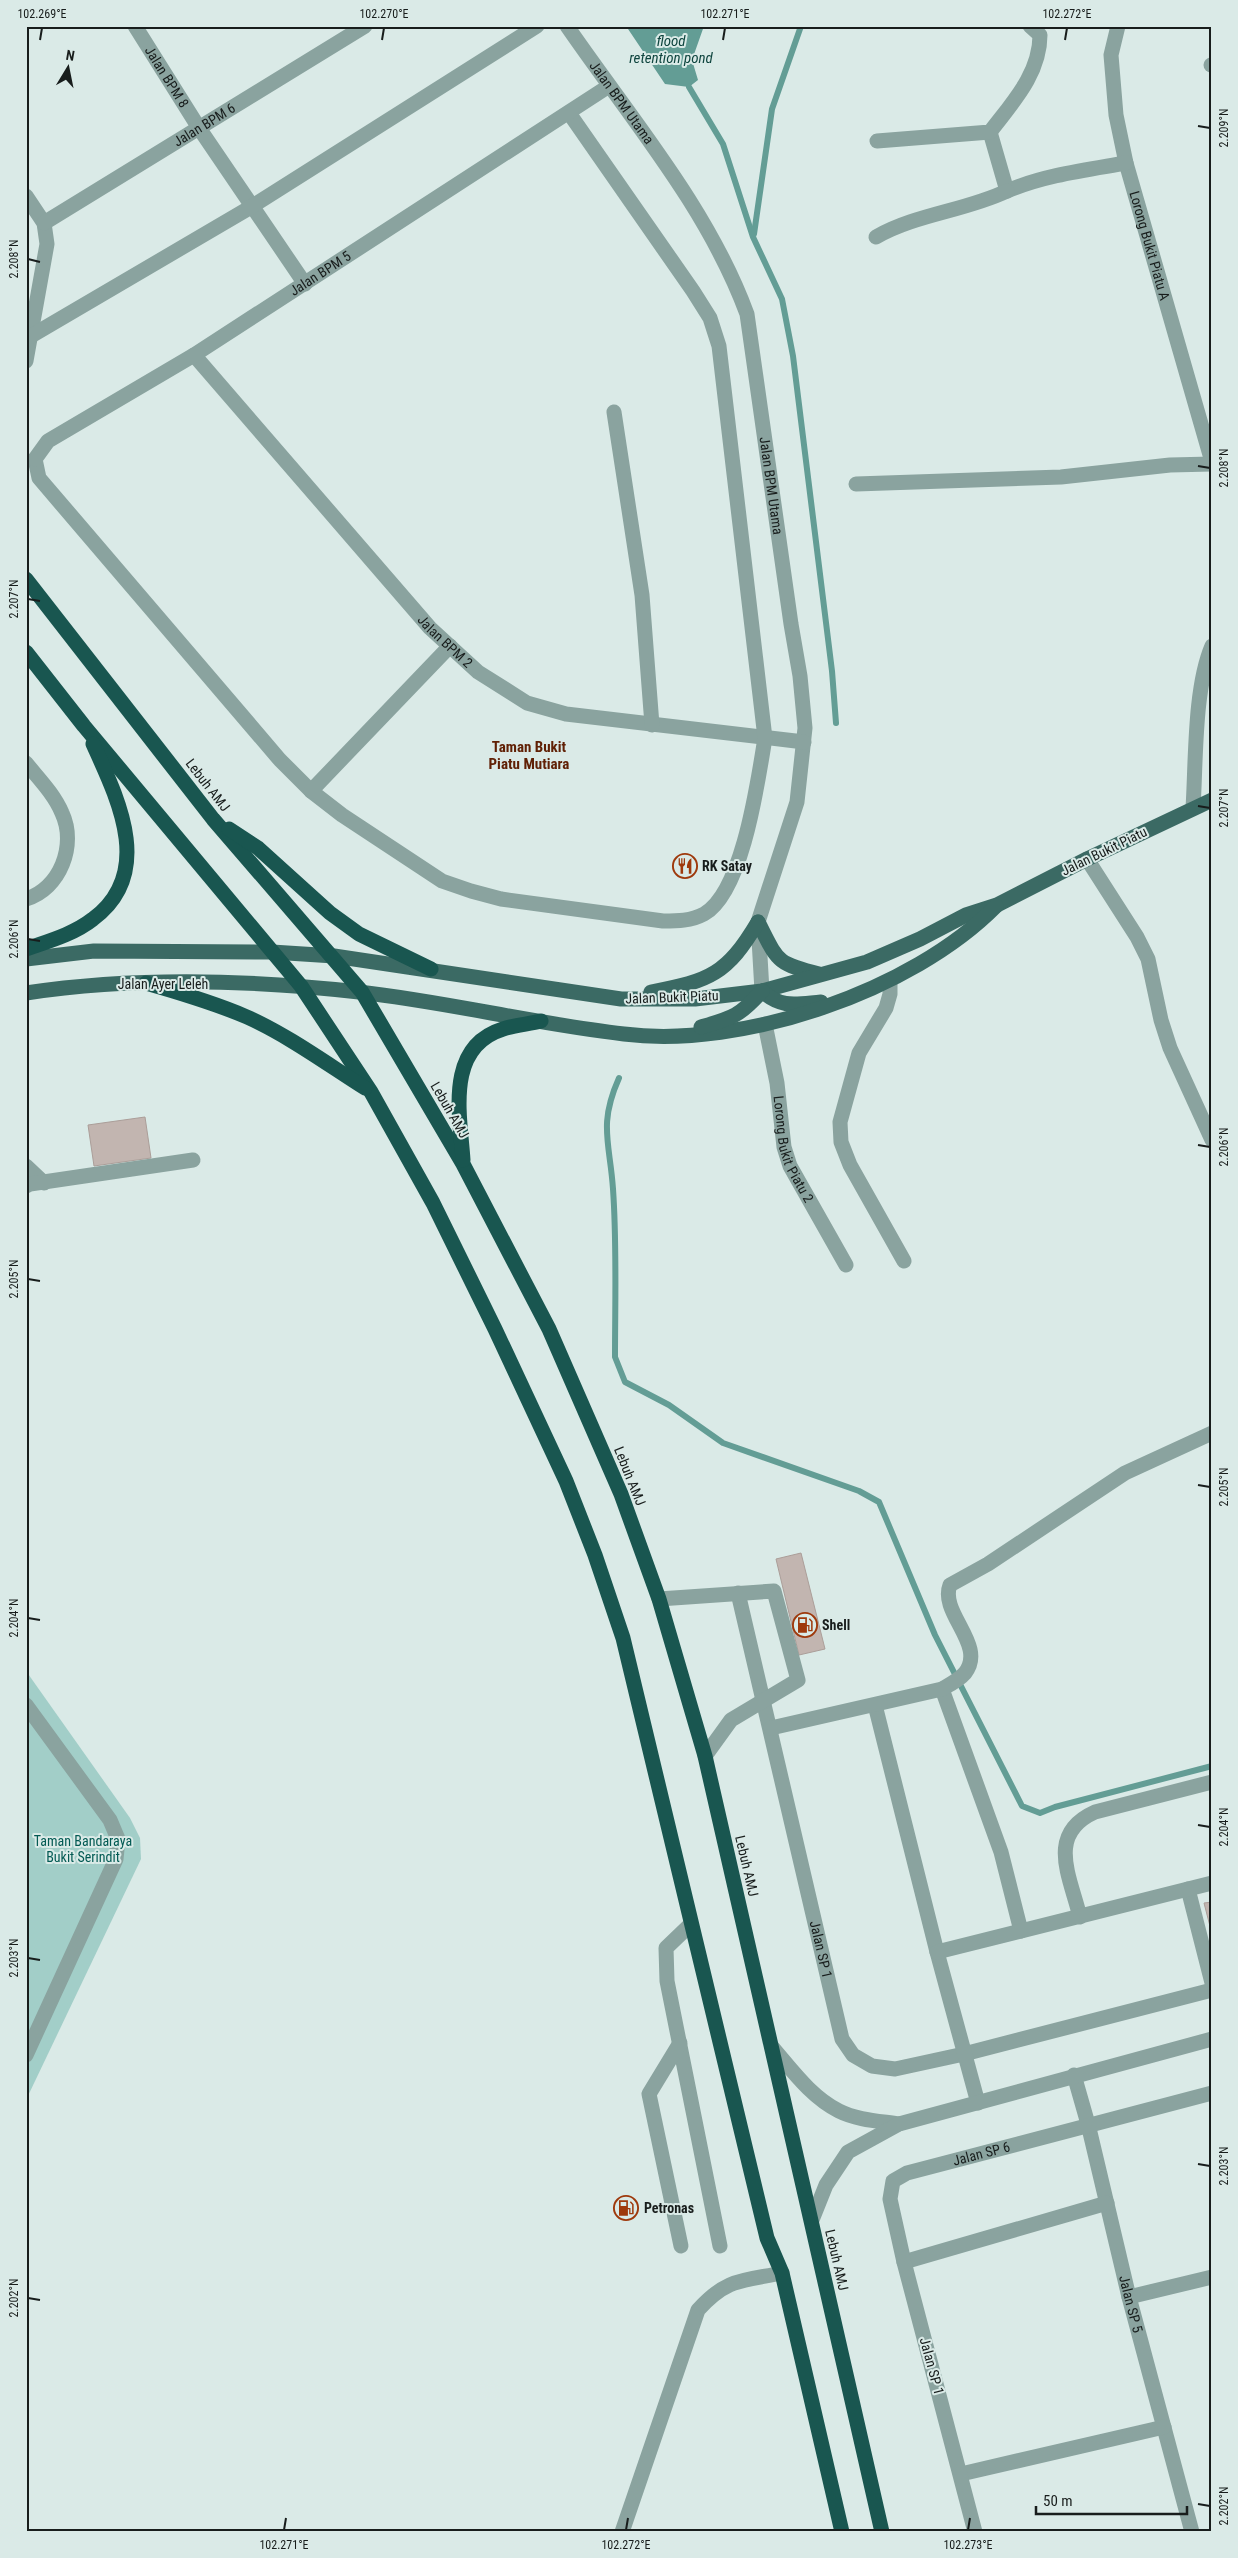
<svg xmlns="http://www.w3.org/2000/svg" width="1238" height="2558" font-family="'Roboto Condensed',sans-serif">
<rect width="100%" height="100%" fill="#daeae7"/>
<polygon fill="#a2cec8" points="26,1671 130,1818 140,1838 141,1859 26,2100"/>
<polygon fill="#639d95" points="626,26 704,26 692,60 698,80 689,87 665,84"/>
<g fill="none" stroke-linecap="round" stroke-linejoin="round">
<g stroke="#639d95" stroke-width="6">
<polyline points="689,87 723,144 753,237 782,299 793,356 832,671 836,723"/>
<polyline points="754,234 772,109 801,26"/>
<path d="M619,1078C598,1125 610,1143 613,1189C617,1245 615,1301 615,1357L625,1382L669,1405L723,1443L859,1491L879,1502L935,1635L1022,1806L1040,1813L1055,1807L1212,1766"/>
</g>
</g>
<g fill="#c2b5b0" stroke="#ab9e99">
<polygon points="145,1117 151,1158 94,1166 88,1125"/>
<polygon points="801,1553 825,1649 799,1655 776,1559"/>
<polygon points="1212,1902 1212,1934 1204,1903"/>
</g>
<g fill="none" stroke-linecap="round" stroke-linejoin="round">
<g stroke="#8aa39f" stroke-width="15">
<path id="s1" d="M135,26L199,128L305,284"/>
<path id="s2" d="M567,26C631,119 708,208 747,314L791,624L800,676L805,728L797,802L758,922L762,991"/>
<path id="s3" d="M1118,26L1111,55L1116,115L1126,163L1212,462"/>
<polyline points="1211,65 1212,65"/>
<path d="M990,132L1007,191C1045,175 1086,170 1126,163"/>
<path d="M877,141L990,132C1012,103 1040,74 1040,35L1030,26"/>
<polyline points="26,196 44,223 47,244 26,361"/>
<path id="s4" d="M44,223L365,26"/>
<path d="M876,237C916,214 965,211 1007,191"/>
<polyline points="31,336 251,207 537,26"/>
<path id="s5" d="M194,355L430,628L478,672L527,703L566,714L804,742"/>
<polyline points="614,412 642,595 652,725"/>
<path d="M35,459L39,478L280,760L311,791L342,815L442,881L471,891L501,899L663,921C677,921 691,921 704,914C743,892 758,780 765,738L719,346L710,318L693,291L569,113"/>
<path id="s6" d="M35,459L48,441L194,355L609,86"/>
<polyline points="856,484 1061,477 1170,465 1212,464"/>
<path d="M26,763C39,779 54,794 62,813C77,845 60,889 26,899"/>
<polyline points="311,791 450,646"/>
<path d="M1193,808C1196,761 1194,688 1212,646"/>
<polyline points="1087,859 1137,937 1148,959 1161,1020 1170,1048 1212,1140"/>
<polyline points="890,981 890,994 886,1008 859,1053 840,1122 841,1142 850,1165 904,1261"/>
<path id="s7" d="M765,1024L777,1083L784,1147L790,1166L846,1265"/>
<polyline points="26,1166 44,1183"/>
<polyline points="26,1186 30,1184 193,1160"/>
<path id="s8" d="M738,1593L842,2039L853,2055L872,2066L895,2069L964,2054L1212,1990"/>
<polyline points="659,1599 774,1591 798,1680 731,1720 705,1756"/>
<polyline points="942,1689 1001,1852 1021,1931"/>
<polyline points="26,1705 110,1820 118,1839 116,1859 26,2055"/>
<polyline points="875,1705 937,1952 978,2103"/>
<path d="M771,1728L942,1689C949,1685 959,1680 965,1673C987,1645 939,1613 950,1585L988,1564L1125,1473L1212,1433"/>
<polyline points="1188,1889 1212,1983"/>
<path d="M1080,1917C1070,1876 1046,1834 1095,1812L1212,1782"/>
<polyline points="691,1924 666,1948 667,1981 720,2246"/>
<polyline points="937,1952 1212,1883"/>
<polyline points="680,2043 649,2094 681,2246"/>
<path d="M772,2047C792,2070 811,2097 839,2111C857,2120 879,2121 899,2124"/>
<path id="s9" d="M1074,2075L1088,2124L1129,2297L1192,2532"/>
<polyline points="812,2220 826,2185 848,2152 899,2124 1212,2039"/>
<polyline points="904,2262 1107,2203"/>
<polyline points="1129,2297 1212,2277"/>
<polyline points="961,2474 1164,2427"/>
<path d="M622,2532L698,2310C727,2278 742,2281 782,2273"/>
<path id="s10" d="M975,2532L904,2262L890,2199L893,2181L907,2173L1212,2093"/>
</g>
<g stroke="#3b6a64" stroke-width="15">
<path d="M758,922C778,961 775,963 819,974"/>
<polyline points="26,959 94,951 272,952 334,956 621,999 695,999 762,991 867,962 920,939 966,915 997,905 1087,859 1212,800"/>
<path d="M762,991C781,1009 797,1004 821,1002"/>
<path d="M651,992C710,981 727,974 758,922"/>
<path d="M26,993C133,977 252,980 359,992C448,1002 535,1024 624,1034C743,1049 912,991 996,906"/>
<path d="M701,1027C732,1018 740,1016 762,991"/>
</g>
<g stroke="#195650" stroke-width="15">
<polyline points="26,579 213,819 362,992 463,1164 549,1329 621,1494 659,1599 705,1756 882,2532"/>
<polyline points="26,652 84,726 301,986 371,1092 433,1203 495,1329 566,1481 595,1555 623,1638 767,2238 782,2273 842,2532"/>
<polyline points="229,829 258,848 330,913 359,934 431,969"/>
<path d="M26,949C49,941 74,934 93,919C155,873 118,799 93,744"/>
<path d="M146,983C181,993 215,1003 247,1017C289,1036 327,1064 365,1088"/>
<path d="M463,1160C460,1115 445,1047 503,1029C515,1025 529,1024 541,1021"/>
</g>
</g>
<path fill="none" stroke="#181d1c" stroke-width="2" d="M40,40L42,28M382,40L384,28M723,40L725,28M1065,40L1067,28M1198,126L1210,128M28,259L40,262M1198,466L1210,468M28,599L40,601M1198,806L1210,808M28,939L40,941M1198,1145L1210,1147M28,1279L40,1281M1198,1485L1210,1487M28,1618L40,1620M1198,1825L1210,1827M28,1958L40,1960M1198,2164L1210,2166M28,2298L40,2300M1198,2504L1210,2506M284,2530L286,2518M626,2530L628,2518M968,2530L970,2518"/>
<defs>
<symbol id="restaurant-ring" viewBox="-11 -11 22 22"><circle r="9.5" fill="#daeae7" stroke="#9e390c" stroke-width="1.5"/><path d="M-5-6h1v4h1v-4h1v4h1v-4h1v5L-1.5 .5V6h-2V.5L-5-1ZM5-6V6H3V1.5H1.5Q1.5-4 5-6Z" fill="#9e390c"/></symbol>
<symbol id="fuel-ring" viewBox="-11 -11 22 22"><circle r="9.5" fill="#daeae7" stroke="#9e390c" stroke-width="1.5"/><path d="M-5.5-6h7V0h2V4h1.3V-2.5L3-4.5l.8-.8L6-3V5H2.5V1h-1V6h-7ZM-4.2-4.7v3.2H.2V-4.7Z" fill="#9e390c"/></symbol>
</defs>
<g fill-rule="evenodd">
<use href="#restaurant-ring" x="671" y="852" width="28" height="28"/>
<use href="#fuel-ring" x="791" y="1611" width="28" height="28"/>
<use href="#fuel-ring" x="612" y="2194" width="28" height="28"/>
</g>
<g text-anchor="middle" stroke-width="4" stroke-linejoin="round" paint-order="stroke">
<g font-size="14" fill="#181d1c" stroke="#daeae7">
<text dy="5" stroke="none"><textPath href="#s1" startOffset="60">Jalan BPM 8</textPath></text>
<text dy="5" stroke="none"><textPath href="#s2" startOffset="94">Jalan BPM Utama</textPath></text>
<text dy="5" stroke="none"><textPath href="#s4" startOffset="188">Jalan BPM 6</textPath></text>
<text dy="5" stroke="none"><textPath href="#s3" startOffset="225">Lorong Bukit Piatu A</textPath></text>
<text dy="5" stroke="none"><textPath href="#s6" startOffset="342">Jalan BPM 5</textPath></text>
<text dy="5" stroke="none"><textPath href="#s2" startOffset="514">Jalan BPM Utama</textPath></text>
<text dy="5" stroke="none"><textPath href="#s5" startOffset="381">Jalan BPM 2</textPath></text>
<text transform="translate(208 785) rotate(52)" y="5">Lebuh AMJ</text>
<text transform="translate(1104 851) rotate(-26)" y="5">Jalan Bukit Piatu</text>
<text x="163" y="989">Jalan Ayer Leleh</text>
<text transform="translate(672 997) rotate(-2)" y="5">Jalan Bukit Piatu</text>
<text transform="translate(450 1110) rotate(60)" y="5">Lebuh AMJ</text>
<text dy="5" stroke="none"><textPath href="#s7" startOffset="129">Lorong Bukit Piatu 2</textPath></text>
<text transform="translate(630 1476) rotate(68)" y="5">Lebuh AMJ</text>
<text transform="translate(747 1866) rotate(77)" y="5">Lebuh AMJ</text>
<text dy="5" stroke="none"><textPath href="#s8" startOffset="366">Jalan SP 1</textPath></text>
<text dy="5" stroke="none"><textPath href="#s10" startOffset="455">Jalan SP 6</textPath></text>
<text transform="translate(837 2260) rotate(77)" y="5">Lebuh AMJ</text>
<text dy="5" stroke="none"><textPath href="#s9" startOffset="236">Jalan SP 5</textPath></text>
<text transform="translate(932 2366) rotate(75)" y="5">Jalan SP 1</text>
</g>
<g font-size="14" font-weight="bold" fill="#181d1c" stroke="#daeae7" text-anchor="start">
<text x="702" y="871">RK Satay</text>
<text x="822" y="1630">Shell</text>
<text x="644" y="2213">Petronas</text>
</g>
<g font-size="14" fill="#025a53" stroke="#daeae7">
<text x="83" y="1846">Taman Bandaraya<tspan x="83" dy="16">Bukit Serindit</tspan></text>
</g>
<g font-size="15" font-style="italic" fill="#0f453f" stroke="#daeae7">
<text x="671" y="46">flood<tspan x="671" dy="17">retention pond</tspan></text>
</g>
<g font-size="15" font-weight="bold" fill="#602005" stroke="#daeae7">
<text x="529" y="752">Taman Bukit<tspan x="529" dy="17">Piatu Mutiara</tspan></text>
</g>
</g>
<rect width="1238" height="2558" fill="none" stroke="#daeae7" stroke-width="55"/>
<g transform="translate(68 68) rotate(10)" stroke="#daeae7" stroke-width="4" paint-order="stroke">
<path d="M0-4L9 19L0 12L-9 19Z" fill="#181d1c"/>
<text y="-8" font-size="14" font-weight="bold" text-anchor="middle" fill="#181d1c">N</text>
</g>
<path d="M1036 2506v8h151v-8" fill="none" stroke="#181d1c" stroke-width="2.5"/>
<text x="1043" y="2506" font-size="15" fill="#181d1c" stroke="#daeae7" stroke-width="4" paint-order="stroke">50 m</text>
<rect x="28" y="28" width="1182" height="2502" fill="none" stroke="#181d1c" stroke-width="2"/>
<g font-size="12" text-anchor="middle" fill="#181d1c">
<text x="42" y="18">102.269°E</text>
<text x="384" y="18">102.270°E</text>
<text x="725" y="18">102.271°E</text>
<text x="1067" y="18">102.272°E</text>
<text transform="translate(1224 128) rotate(-90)" y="4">2.209°N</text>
<text transform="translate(14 259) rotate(-90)" y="4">2.208°N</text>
<text transform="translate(1224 468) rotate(-90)" y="4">2.208°N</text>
<text transform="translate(14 599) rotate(-90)" y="4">2.207°N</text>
<text transform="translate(1224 808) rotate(-90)" y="4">2.207°N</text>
<text transform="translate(14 939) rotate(-90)" y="4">2.206°N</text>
<text transform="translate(1224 1147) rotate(-90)" y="4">2.206°N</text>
<text transform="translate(14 1279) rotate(-90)" y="4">2.205°N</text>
<text transform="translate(1224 1487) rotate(-90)" y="4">2.205°N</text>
<text transform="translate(14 1618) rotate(-90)" y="4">2.204°N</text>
<text transform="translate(1224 1827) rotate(-90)" y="4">2.204°N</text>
<text transform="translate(14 1958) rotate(-90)" y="4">2.203°N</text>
<text transform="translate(1224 2166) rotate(-90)" y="4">2.203°N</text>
<text transform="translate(14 2298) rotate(-90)" y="4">2.202°N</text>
<text transform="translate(1224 2506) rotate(-90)" y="4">2.202°N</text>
<text x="284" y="2549">102.271°E</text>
<text x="626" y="2549">102.272°E</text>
<text x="968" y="2549">102.273°E</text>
</g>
</svg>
